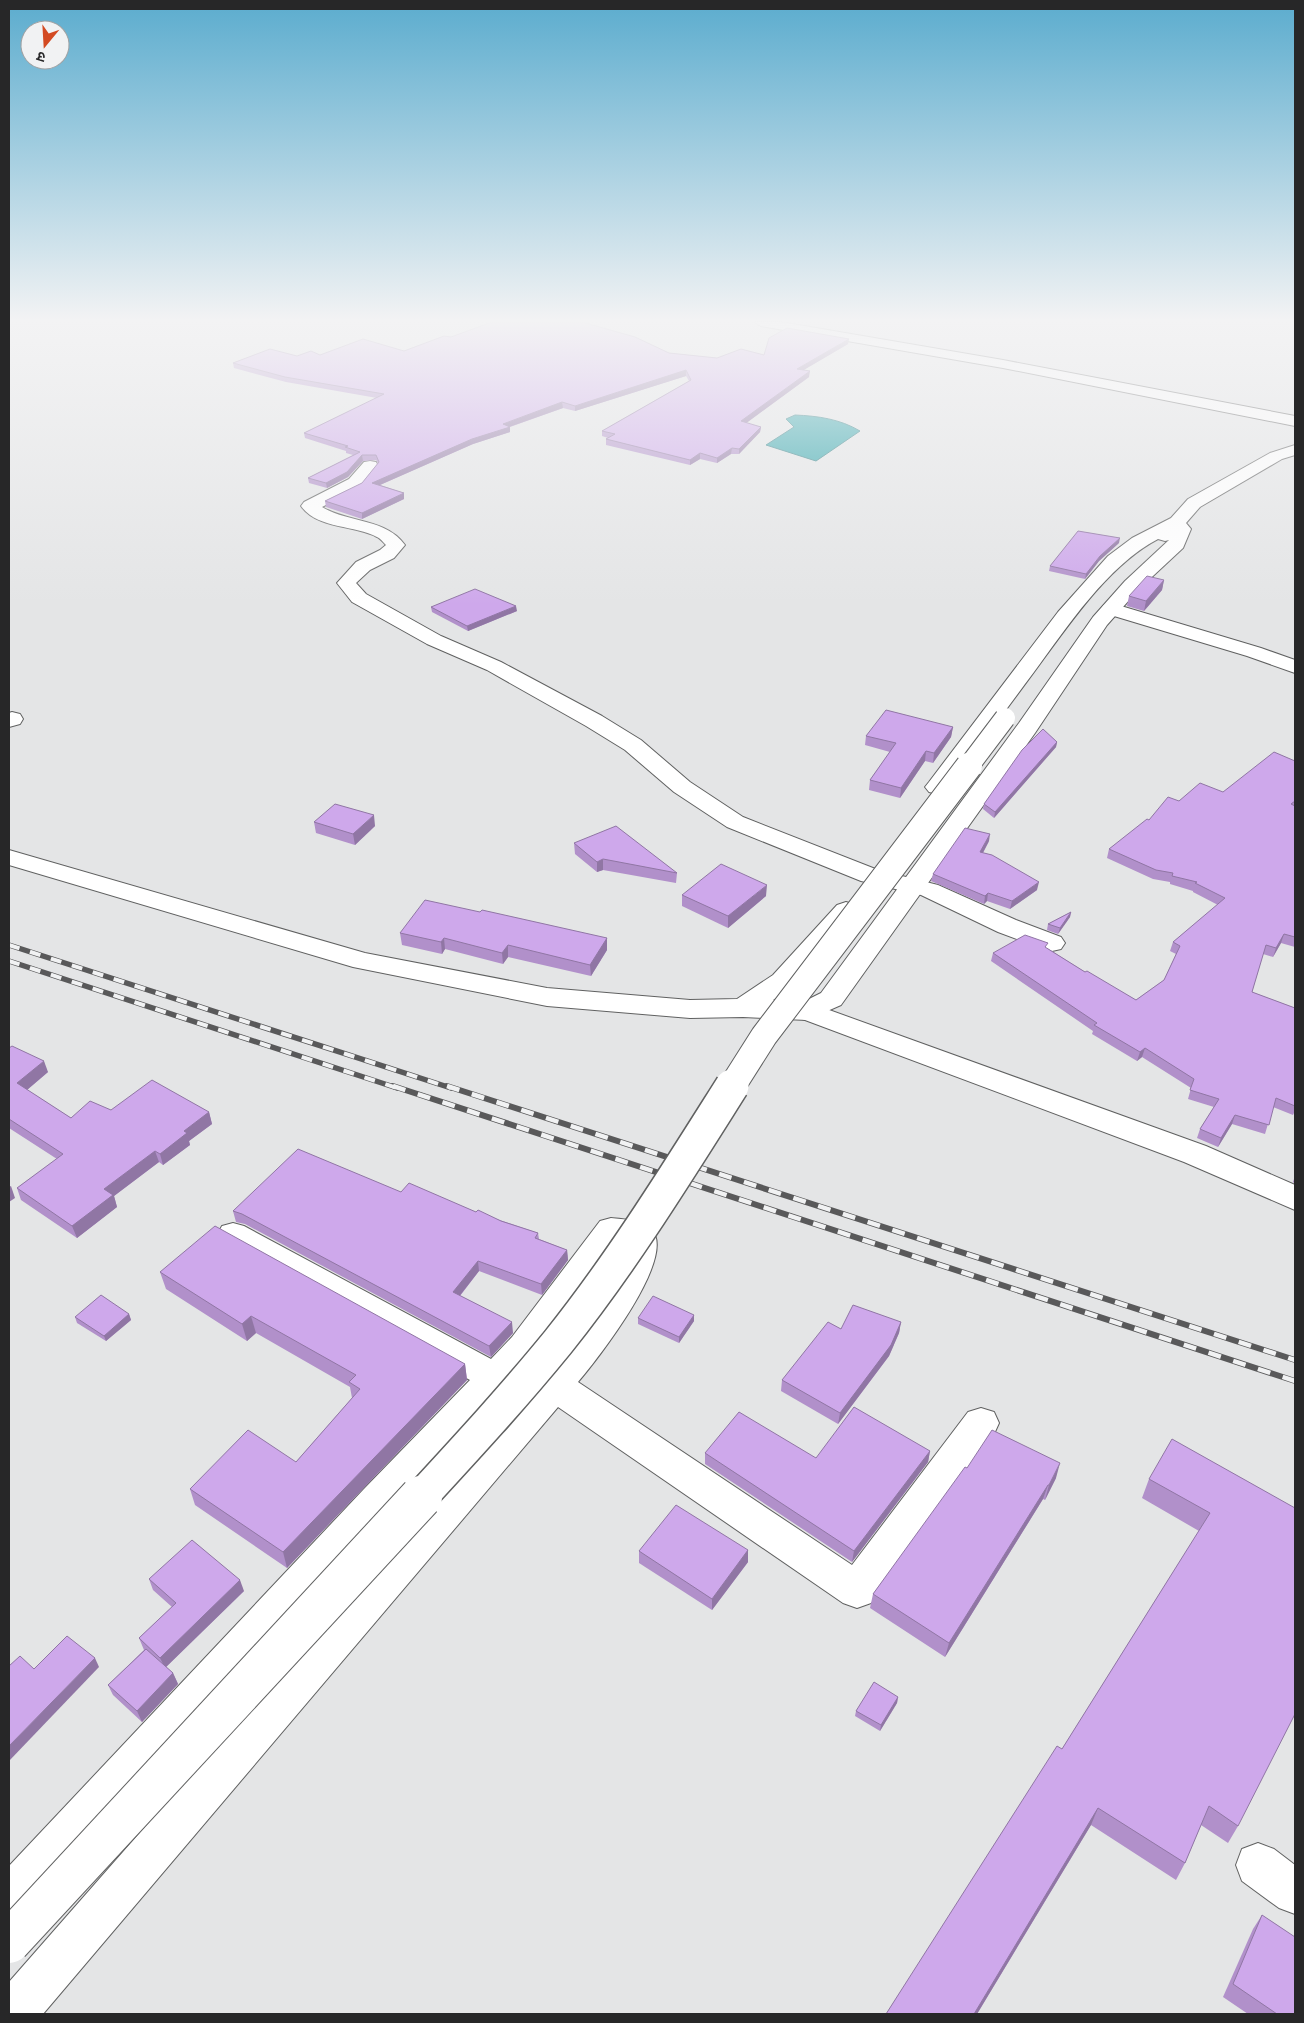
<svg xmlns="http://www.w3.org/2000/svg" width="1304" height="2023" font-family="'Alegreya Sans','Noto Sans Devanagari',sans-serif">
<rect width="100%" height="100%" fill="#e4e5e6"/>
<path fill="#27a1a8" stroke="#277c82" d="M795,415C818,416 840,419 860,431L816,461L766,445L794,427L786,419Z"/>
<g fill="none" stroke-linecap="round" stroke-linejoin="round">
<defs>
<g id="minor">
<polygon points="754,322 781,322 1003,360 1295,416 1295,426 1003,368 761,326"/>
<path d="M370,461L376,462L378,466L361,487L322,507C348,523 386,518 405,545L394,558L370,570L356,583L366,594L441,636L501,662L602,716L641,740L690,782L743,817L878,870L938,885L1016,920L1061,937L1065,943L1061,949L1052,951L1043,949L998,932L921,895L861,881L727,827L674,792L625,750L586,726L487,670L427,644L352,602L337,583L356,562L380,550L386,545C383,542 380,538 377,537C355,525 317,529 301,506L304,502L349,479L364,462Z"/>
<polygon points="1111,603 1261,648 1295,660 1295,673 1247,656 1104,613 1101,609 1104,605"/>
<polygon points="12,712 20,714 23,719 20,724 9,727 9,713"/>
<polygon points="807,1002 1206,1146 1295,1185 1295,1210 1184,1162 797,1017 793,1011 797,1005"/>
<path d="M611,1218C623,1219 641,1220 651,1229C679,1256 596,1361 578,1382L852,1565L968,1412L981,1408L994,1412L999,1423L994,1434L871,1603L857,1608L843,1603L558,1407L43,2014H9V1982L557,1357C584,1325 620,1288 624,1244L619,1243L536,1357L520,1374L526,1385L521,1395L509,1400L499,1396L390,1513L25,1915L9,1922V1866L364,1489L470,1380L222,1244L217,1235L222,1226L233,1223L244,1226L491,1359L512,1337L600,1221Z"/>
<polygon points="1258,1843 1274,1849 1295,1865 1295,1914 1279,1908 1242,1881 1236,1865 1242,1849"/>
</g>
<path id="major" d="M1295,445V455L1282,459L1200,507L1186,523L1191,529L1183,548L1139,589L1107,625L1035,733L841,1005L807,1020L743,1017L690,1018L547,1006L353,967L9,865V850L365,953L547,988L690,1000L737,999L773,975L837,905L846,902L855,905L859,910L855,915L793,987L773,1000L803,1002L821,993L1019,723L1093,617L1125,581L1169,540L1165,541L1158,539C1108,565 1067,627 1034,672C1004,712 975,752 945,792L937,794L929,792L925,787L929,782L1058,612L1108,556L1132,538L1171,518L1188,499L1270,453Z"/>
</defs>
<use href="#minor" stroke="#606161" stroke-width="2"/>
<use href="#major" stroke="#606161" stroke-width="2"/>
<use href="#minor" fill="#fff" fill-rule="evenodd"/>
<use href="#major" fill="#fff" fill-rule="evenodd"/>
<defs>
<g id="rail-far1">
<polyline points="9,945 451,1088"/>
<polyline points="9,961 397,1088"/>
</g>
<g id="rail">
<polyline points="393,1086 1295,1381"/>
<polyline points="447,1086 1295,1360"/>
</g>
</defs>
<use href="#rail-far1" stroke="#59595a" stroke-width="5.5"/>
<use href="#rail" stroke="#59595a" stroke-width="6"/>
<use href="#rail-far1" stroke="#f1f2f3" stroke-width="4" stroke-dasharray="11" stroke-linecap="butt"/>
<use href="#rail" stroke="#f1f2f3" stroke-width="4.5" stroke-dasharray="13" stroke-linecap="butt"/>
<defs>
<polyline id="major-bridge-far3" points="968,767 1005,718"/>
<polyline id="major-bridge-far2" points="731,1088 764,1036 969,766"/>
<path id="major-bridge-far1" d="M420,1498C467,1447 514,1396 558,1342C622,1262 677,1173 732,1086"/>
<polyline id="major-bridge" points="9,1942 421,1497"/>
</defs>
<use href="#major-bridge-far3" stroke="#606161" stroke-width="22" stroke-linecap="butt"/>
<use href="#major-bridge-far2" stroke="#606161" stroke-width="28" stroke-linecap="butt"/>
<use href="#major-bridge-far1" stroke="#606161" stroke-width="36" stroke-linecap="butt"/>
<use href="#major-bridge" stroke="#606161" stroke-width="44" stroke-linecap="butt"/>
<use href="#major-bridge-far3" stroke="#fff" stroke-width="20"/>
<use href="#major-bridge-far2" stroke="#fff" stroke-width="26"/>
<use href="#major-bridge-far1" stroke="#fff" stroke-width="33"/>
<use href="#major-bridge" stroke="#fff" stroke-width="42"/>
</g>
<g fill="#b190ca">
<polygon points="451,337 669,353 717,358 764,355 848,344 803,370 809,377 746,423 761,427 760,432 739,454 731,454 717,463 700,459 690,465 606,445 606,439 608,438 602,436 602,431 689,381 686,376 575,411 563,408 510,427 510,432 473,444 380,485 404,493 404,499 362,519 326,507 325,501 362,483 378,463 376,460 363,461 348,477 327,488 309,483 308,478 353,455 346,453 346,451 305,438 304,433 377,398 286,382 234,368 233,363 297,356 404,351"/>
<polygon points="1119,543 1099,561 1085,579 1049,571 1050,566"/>
<polygon points="1164,580 1162,590 1144,611 1127,606 1129,596"/>
<polygon points="431,607 517,611 468,631 432,612"/>
<polygon points="953,727 951,737 933,763 925,761 900,798 869,790 870,780 890,752 865,745 866,736"/>
<polygon points="1057,742 1056,747 994,818 983,809 984,804"/>
<polygon points="1295,761 1295,947 1281,943 1273,957 1263,954 1252,992 1295,1008 1295,1111 1293,1115 1273,1107 1265,1134 1232,1124 1218,1147 1197,1138 1200,1129 1214,1107 1188,1099 1191,1088 1142,1057 1137,1061 1092,1034 1093,1031 991,961 993,953 1047,948 1085,972 1136,1000 1164,980 1176,954 1170,951 1173,942 1218,905 1193,892 1193,891 1170,884 1170,882 1153,879 1107,858 1109,849 1149,820 1179,801 1223,792"/>
<polygon points="314,822 375,826 355,845 316,833"/>
<polygon points="989,841 983,853 1037,890 1010,909 987,901 984,904 931,881 933,874"/>
<polygon points="574,843 677,873 676,883 603,870 597,872 575,854"/>
<polygon points="682,895 766,896 728,928 682,906"/>
<polygon points="1071,912 1070,917 1058,934 1047,930 1048,924"/>
<polygon points="400,933 607,938 607,950 591,976 508,957 503,964 445,949 442,954 402,945"/>
<polygon points="9,1048 48,1072 27,1090 71,1118 111,1110 209,1112 212,1124 189,1141 190,1145 163,1165 159,1162 114,1196 117,1207 77,1238 21,1200 17,1188 57,1159 9,1128"/>
<polygon points="1295,1176 1295,1184 1293,1182"/>
<polygon points="401,1192 476,1212 538,1233 539,1239 567,1250 568,1260 542,1295 479,1271 460,1296 513,1333 491,1357 245,1224 236,1222 233,1211"/>
<polygon points="160,1272 465,1364 467,1380 287,1568 195,1505 190,1489 296,1462 352,1398 350,1387 256,1333 247,1341 166,1289"/>
<polygon points="129,1314 131,1320 106,1341 77,1323 75,1317"/>
<polygon points="694,1315 694,1321 679,1343 638,1324 638,1318"/>
<polygon points="901,1322 899,1333 889,1356 838,1424 781,1391 782,1380 841,1329"/>
<polygon points="930,1451 928,1462 852,1562 705,1464 705,1453 816,1458"/>
<polygon points="967,1468 1056,1478 1045,1500 1043,1499 945,1657 870,1608 873,1594"/>
<polygon points="1149,1479 1295,1508 1238,1826 1228,1843 1201,1825 1185,1863 1176,1880 1091,1825 977,2014 886,2014 1062,1749 1199,1531 1142,1498"/>
<polygon points="748,1550 748,1562 712,1610 639,1563 639,1551"/>
<polygon points="149,1579 244,1591 166,1667 173,1673 178,1684 142,1722 113,1695 108,1685 144,1650 139,1638 172,1607 153,1590"/>
<polygon points="898,1697 897,1703 880,1731 855,1716 856,1711"/>
<polygon points="1262,1915 1295,2014 1248,2014 1223,1997 1253,1929"/>
</g>
<g fill="#9076a4">
<polygon points="849,339 848,344 797,374 797,369"/>
<polygon points="686,370 686,376 575,411 575,406"/>
<polygon points="810,371 809,377 741,427 741,421"/>
<polygon points="562,402 563,408 509,427 510,427 510,432 473,444 373,488 372,483 503,424"/>
<polygon points="761,427 760,432 739,454 739,449"/>
<polygon points="732,448 731,454 717,463 717,458"/>
<polygon points="700,453 700,459 690,465 690,460"/>
<polygon points="362,455 363,461 348,477 327,488 326,483"/>
<polygon points="404,493 404,499 362,519 362,513"/>
<polygon points="1120,538 1119,543 1099,561 1085,579 1086,574 1100,556"/>
<polygon points="1164,580 1162,590 1144,611 1146,601"/>
<polygon points="516,606 517,611 468,631 467,626"/>
<polygon points="953,727 951,737 933,763 934,753"/>
<polygon points="1057,742 1056,747 994,818 995,812"/>
<polygon points="926,751 925,761 900,798 901,788"/>
<polygon points="374,815 375,826 355,845 353,834"/>
<polygon points="990,834 989,841 979,860 980,852"/>
<polygon points="603,859 603,870 597,872 597,862"/>
<polygon points="1039,882 1037,890 1010,909 1012,901"/>
<polygon points="767,885 766,896 728,928 728,916"/>
<polygon points="988,893 987,901 984,904 985,896"/>
<polygon points="1071,912 1070,917 1058,934 1060,928"/>
<polygon points="1284,934 1281,943 1273,957 1276,948"/>
<polygon points="444,938 445,949 442,954 441,942"/>
<polygon points="607,938 607,950 591,976 590,965"/>
<polygon points="508,945 508,957 503,964 502,953"/>
<polygon points="1145,1048 1142,1057 1137,1061 1140,1052"/>
<polygon points="44,1061 48,1072 21,1095 17,1083"/>
<polygon points="209,1112 212,1124 189,1141 190,1145 163,1165 160,1154 184,1131"/>
<polygon points="1235,1115 1232,1124 1218,1147 1221,1138"/>
<polygon points="155,1151 159,1162 114,1196 117,1207 77,1238 72,1226 104,1189"/>
<polygon points="11,1186 15,1198 9,1202 9,1187"/>
<polygon points="567,1250 568,1260 542,1295 541,1284"/>
<polygon points="478,1261 479,1271 454,1303 453,1292"/>
<polygon points="129,1314 131,1320 106,1341 104,1336"/>
<polygon points="694,1315 694,1321 679,1343 679,1337"/>
<polygon points="251,1316 256,1333 247,1341 242,1324"/>
<polygon points="512,1322 513,1333 491,1357 489,1346"/>
<polygon points="901,1322 899,1333 889,1356 838,1424 840,1413"/>
<polygon points="465,1364 467,1380 287,1568 283,1552"/>
<polygon points="930,1451 928,1462 852,1562 854,1551"/>
<polygon points="1060,1463 1056,1478 1045,1500 1049,1485"/>
<polygon points="1048,1485 1043,1499 945,1657 949,1643"/>
<polygon points="748,1550 748,1562 712,1610 712,1599"/>
<polygon points="240,1580 244,1591 165,1668 160,1658"/>
<polygon points="95,1658 99,1667 9,1761 9,1746"/>
<polygon points="173,1673 178,1684 142,1722 137,1711"/>
<polygon points="898,1697 897,1703 880,1731 881,1725"/>
<polygon points="1098,1808 1091,1825 977,2014 974,2014"/>
</g>
<g fill="#cea8eb" stroke="#9076a4">
<polygon points="492,322 582,322 635,337 669,353 717,358 741,349 764,355 769,338 787,328 849,339 797,369 810,371 741,421 761,427 739,449 732,448 717,458 700,453 690,460 606,439 615,434 602,431 691,380 686,370 575,406 562,402 503,424 510,427 472,439 372,483 404,493 362,513 325,501 362,483 379,462 376,455 362,455 347,472 326,483 308,478 360,452 345,447 348,446 304,433 384,394 285,377 233,363 270,349 297,356 311,351 320,355 363,339 404,351 444,336 451,337"/>
<polygon points="1078,531 1120,538 1100,556 1086,574 1050,566"/>
<polygon points="1147,576 1164,580 1146,601 1129,596"/>
<polygon points="475,589 516,606 467,626 431,607"/>
<polygon points="886,710 953,727 934,753 926,751 901,788 870,780 896,743 866,736"/>
<polygon points="1043,729 1057,742 995,812 984,804 1022,750"/>
<polygon points="1274,752 1295,761 1295,801 1291,804 1295,806 1295,937 1284,934 1276,948 1266,945 1252,992 1295,1008 1295,1106 1276,1098 1269,1125 1235,1115 1221,1138 1200,1129 1219,1099 1190,1090 1194,1079 1145,1048 1140,1052 1094,1025 1097,1023 993,953 1025,935 1048,943 1045,947 1085,972 1087,971 1136,1000 1164,980 1180,946 1173,942 1225,898 1195,883 1197,882 1172,876 1173,873 1156,870 1109,849 1147,819 1149,820 1168,797 1179,801 1200,783 1223,792"/>
<polygon points="335,804 374,815 353,834 314,822"/>
<polygon points="616,826 677,873 603,859 597,862 574,843"/>
<polygon points="965,828 990,834 980,852 992,855 1039,882 1012,901 988,893 985,896 933,874"/>
<polygon points="721,864 767,885 728,916 682,895"/>
<polygon points="425,900 480,912 482,910 607,938 590,965 508,945 502,953 444,938 441,942 400,933"/>
<polygon points="1071,912 1060,928 1048,924"/>
<polygon points="12,1046 44,1061 17,1083 71,1118 90,1101 111,1110 152,1080 209,1112 184,1131 187,1133 160,1154 155,1151 104,1189 113,1195 72,1226 17,1188 63,1154 9,1119 9,1048"/>
<polygon points="298,1149 401,1192 409,1183 476,1212 478,1210 501,1221 538,1233 535,1238 567,1250 541,1284 478,1261 453,1292 512,1322 489,1346 242,1214 233,1211"/>
<polygon points="215,1226 465,1364 283,1552 190,1489 248,1430 296,1462 360,1389 349,1382 356,1375 251,1316 242,1324 160,1272"/>
<polygon points="101,1295 129,1314 104,1336 75,1317"/>
<polygon points="653,1296 694,1315 679,1337 638,1318"/>
<polygon points="853,1305 901,1322 891,1345 840,1413 782,1380 828,1322 841,1329"/>
<polygon points="854,1407 930,1451 854,1551 705,1453 739,1412 816,1458"/>
<polygon points="992,1430 1060,1463 1049,1485 1048,1485 949,1643 873,1594 965,1467 967,1468"/>
<polygon points="1172,1439 1295,1508 1295,1714 1238,1826 1209,1806 1185,1863 1098,1808 974,2014 886,2014 1057,1746 1062,1749 1210,1513 1149,1479"/>
<polygon points="676,1505 748,1550 712,1599 639,1551"/>
<polygon points="192,1540 240,1580 160,1658 139,1638 176,1603 149,1579"/>
<polygon points="67,1636 95,1658 9,1746 9,1666 20,1656 34,1669"/>
<polygon points="146,1649 173,1673 137,1711 108,1685"/>
<polygon points="874,1682 898,1697 881,1725 856,1711"/>
<polygon points="1262,1915 1295,1937 1295,2014 1277,2014 1233,1984"/>
</g>
<linearGradient id="sky" x2="0" y2="1"><stop stop-color="#5bacce"/><stop offset="0.53" stop-color="#f3f3f4"/><stop offset="1" stop-color="#f3f3f4" stop-opacity="0"/></linearGradient>
<rect width="1304" height="605" fill="url(#sky)"/>
<rect width="1304" height="2023" fill="none" stroke="#272728" stroke-width="20"/>
<g transform="translate(45 45) rotate(198)"><circle r="24" fill="#f1f2f3" stroke="#a0a1a2"/>
<path d="M0-4L9 19L0 12L-9 19Z" fill="#d34a22"/>
<text y="-8" font-size="14" font-weight="bold" text-anchor="middle" fill="#272728">उ</text>
</g>
</svg>
